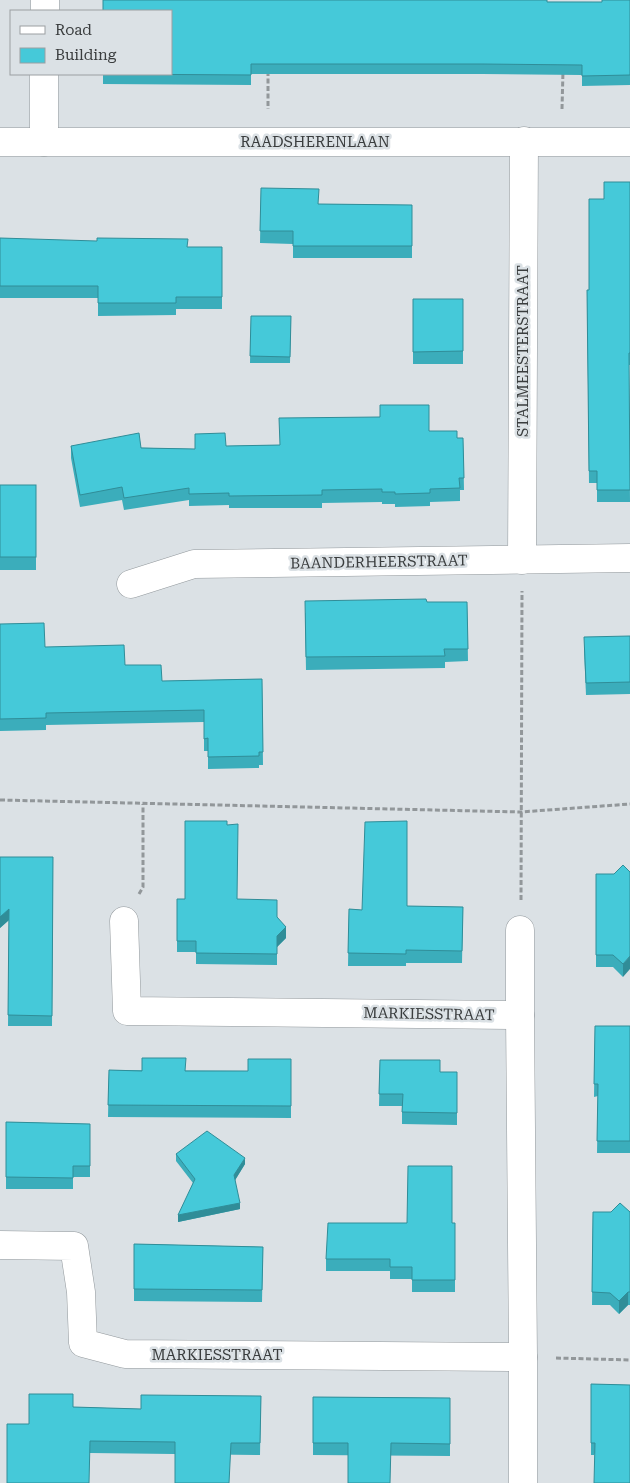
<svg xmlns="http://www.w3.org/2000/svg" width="630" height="1483" font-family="'Roboto Serif',serif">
<rect width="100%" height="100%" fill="#dbe1e5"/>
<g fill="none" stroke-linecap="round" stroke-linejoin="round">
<defs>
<g id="street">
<polyline points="45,11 45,0"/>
<polyline points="0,142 630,142"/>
<polyline points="44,142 44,74"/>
<polyline points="522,560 524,141"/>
<polyline points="131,584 194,564 630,558"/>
<polyline points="124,921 127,1011 520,1015 520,930"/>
<polyline points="520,1015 523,1357"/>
<polyline points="0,1245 74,1246 81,1292 83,1343 125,1354 523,1357 523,1483"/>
</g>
</defs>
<use href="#street" stroke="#92989c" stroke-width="29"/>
<g stroke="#92979a" stroke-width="3" stroke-dasharray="5 2.5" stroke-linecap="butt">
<polyline points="268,71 268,109"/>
<polyline points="562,109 563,71"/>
<polyline points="0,800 521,812 630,804"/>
<polyline points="139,894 143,887 143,804"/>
<polyline points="521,900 522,591"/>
<polyline points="556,1358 630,1360"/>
</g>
<use href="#street" stroke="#fff" stroke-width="28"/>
</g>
<g fill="#3badbb">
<polygon points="630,0 630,85 582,86 582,75 482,74 251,74 251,85 103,84 103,74 123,1 602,2"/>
<polygon points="630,182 630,365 629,365 630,502 597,502 597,483 589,483 587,290 589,290 604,199"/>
<polygon points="261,188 319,204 412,205 412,258 293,258 293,244 260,243"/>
<polygon points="0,238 188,247 222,247 222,309 176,309 176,315 98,316 98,298 0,298"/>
<rect x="413" y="299" width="50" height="65"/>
<polygon points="251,316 291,316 290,363 250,363"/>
<polygon points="429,431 457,438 463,438 464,490 460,490 460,501 430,502 430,506 395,507 395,504 382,504 382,502 322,503 322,508 229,508 229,505 189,506 189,500 124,510 122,500 80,507 71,458 71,446 195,449 226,446 280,445"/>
<rect x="0" y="485" width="36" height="85"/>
<polygon points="427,602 467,602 468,661 445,662 445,668 306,670 305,613"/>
<polygon points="0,624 45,647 125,665 162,681 262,679 263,765 259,765 259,768 208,769 208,751 204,751 204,722 46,725 46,730 0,731"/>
<polygon points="630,636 630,694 586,695 584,649"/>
<polygon points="227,825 237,899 277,918 286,938 277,947 277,965 196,964 196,952 177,952 177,899 185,899"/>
<polygon points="0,857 53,857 52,1026 8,1026 9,920 0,928"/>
<polygon points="623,865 623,977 613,967 596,967 596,874 614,874"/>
<polygon points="407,906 463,907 462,963 406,963 406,966 348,966 349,909 362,910"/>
<polygon points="595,1026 630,1026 630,1153 597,1153 598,1096 594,1097"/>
<polygon points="291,1059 291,1118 108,1117 109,1070 248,1071"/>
<polygon points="380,1060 440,1072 457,1072 457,1125 402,1124 402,1106 379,1106"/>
<polygon points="6,1122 90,1124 90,1177 73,1177 73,1189 6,1189"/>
<polygon points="176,1154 245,1164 235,1180 240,1209 178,1222 193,1183 176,1161"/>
<polygon points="593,1212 630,1212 630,1305 628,1305 619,1314 610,1305 592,1305"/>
<polygon points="452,1223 455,1223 455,1292 412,1292 412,1279 390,1279 390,1271 326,1271 326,1259"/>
<polygon points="134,1244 263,1247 262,1302 134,1301"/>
<polygon points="591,1384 630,1385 594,1455 591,1455"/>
<polygon points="261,1396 260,1455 90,1453 29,1424 73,1407 141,1409"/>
<polygon points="313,1397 450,1398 450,1456 313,1455"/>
</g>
<g fill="#308d98">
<polygon points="9,909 9,920 0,928 0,917"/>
<polygon points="286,927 286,938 277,947 277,936"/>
<polygon points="630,956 630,969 623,977 623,964"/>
<polygon points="245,1158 245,1164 234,1182 234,1175"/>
<polygon points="240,1203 240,1209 178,1222 178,1215"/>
<polygon points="628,1292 628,1305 619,1314 619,1301"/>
</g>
<g fill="#45c9d9" stroke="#308d98">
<polygon points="103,0 547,0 547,2 602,2 602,0 630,0 630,75 582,76 582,65 482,64 251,64 251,75 103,74 171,74 171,11 103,11"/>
<polygon points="604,182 630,182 630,353 629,353 630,490 597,490 597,471 589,471 587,290 589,290 589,199 604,199"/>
<polygon points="261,188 319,189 318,204 412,205 412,246 293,246 293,231 260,231"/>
<polygon points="0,238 97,241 97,238 188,239 187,247 222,247 222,297 176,297 176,303 98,303 98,286 0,286"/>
<polygon points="413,299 463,299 463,351 413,352"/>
<polygon points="251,316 291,316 290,357 250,356"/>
<polygon points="380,405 429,405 429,431 457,431 457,438 463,438 464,478 459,478 460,488 430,489 430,493 395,494 395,492 382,492 382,489 322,490 322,495 229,496 229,493 189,494 189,488 124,498 122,487 80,495 71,446 139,433 141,448 195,449 195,434 225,433 226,446 280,445 279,418 380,417"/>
<rect x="0" y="485" width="36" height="72"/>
<polygon points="426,599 427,602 467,602 468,649 444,649 445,656 306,657 305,601"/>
<polygon points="44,623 45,647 124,645 125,665 161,665 162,681 262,679 263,752 259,752 259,756 208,757 208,738 204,739 204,710 46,713 46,718 0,719 0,624"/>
<polygon points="630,636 630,682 586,683 584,637"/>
<polygon points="185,821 227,821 227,825 238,824 237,899 277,900 277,917 286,927 277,936 277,954 196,953 196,941 177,941 177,899 185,899"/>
<polygon points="407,821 407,906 463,907 462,951 406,950 406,954 348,953 349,909 362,910 365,822"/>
<polygon points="0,857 53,857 52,1016 8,1015 9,909 0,917"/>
<polygon points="623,865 630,872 630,956 623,964 613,955 596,955 596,874 614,874"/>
<polygon points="595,1026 630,1026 630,1141 597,1141 598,1084 594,1084"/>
<polygon points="142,1058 186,1058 185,1071 248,1071 248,1059 291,1059 291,1106 108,1105 109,1070 142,1071"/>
<polygon points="380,1060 440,1060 440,1072 457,1072 457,1113 402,1112 403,1094 379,1094"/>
<polygon points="6,1122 90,1124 90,1166 73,1166 73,1178 6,1177"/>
<polygon points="207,1131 245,1158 234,1175 240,1203 178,1215 195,1179 176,1154"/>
<polygon points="408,1166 452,1166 452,1223 455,1223 455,1280 412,1280 412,1267 390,1267 390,1259 326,1259 328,1223 407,1223"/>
<polygon points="620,1203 630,1212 630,1292 628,1292 619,1301 610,1293 592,1292 593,1212 611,1212"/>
<polygon points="134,1244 263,1247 262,1290 134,1289"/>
<polygon points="591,1384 630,1385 630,1483 594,1483 595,1443 591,1443"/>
<polygon points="29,1394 73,1394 73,1407 141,1409 141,1395 261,1396 260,1443 231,1443 229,1483 175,1483 175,1442 90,1441 89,1483 7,1483 7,1424 29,1424"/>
<polygon points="313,1397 450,1398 450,1444 391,1443 390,1483 348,1483 348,1443 313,1443"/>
</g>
<g text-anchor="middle" stroke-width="5" stroke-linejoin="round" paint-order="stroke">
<g font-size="15" fill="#3a3d3e" stroke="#dbe1e5">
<text x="315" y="147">RAADSHERENLAAN</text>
<text transform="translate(523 351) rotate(-90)" y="5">STALMEESTERSTRAAT</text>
<text transform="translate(379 562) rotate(-1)" y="5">BAANDERHEERSTRAAT</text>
<text transform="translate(429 1014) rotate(1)" y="5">MARKIESSTRAAT</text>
<text x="217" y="1360">MARKIESSTRAAT</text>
</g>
</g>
<rect x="10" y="10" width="162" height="65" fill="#dbe1e5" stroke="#9b9fa2"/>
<rect x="20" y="26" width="25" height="8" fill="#ffffff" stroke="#9b9fa2"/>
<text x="55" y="35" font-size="15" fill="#3a3d3e">Road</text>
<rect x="20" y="48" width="25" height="15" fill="#45c9d9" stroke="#9b9fa2"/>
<text x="55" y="60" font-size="15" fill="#3a3d3e">Building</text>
</svg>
